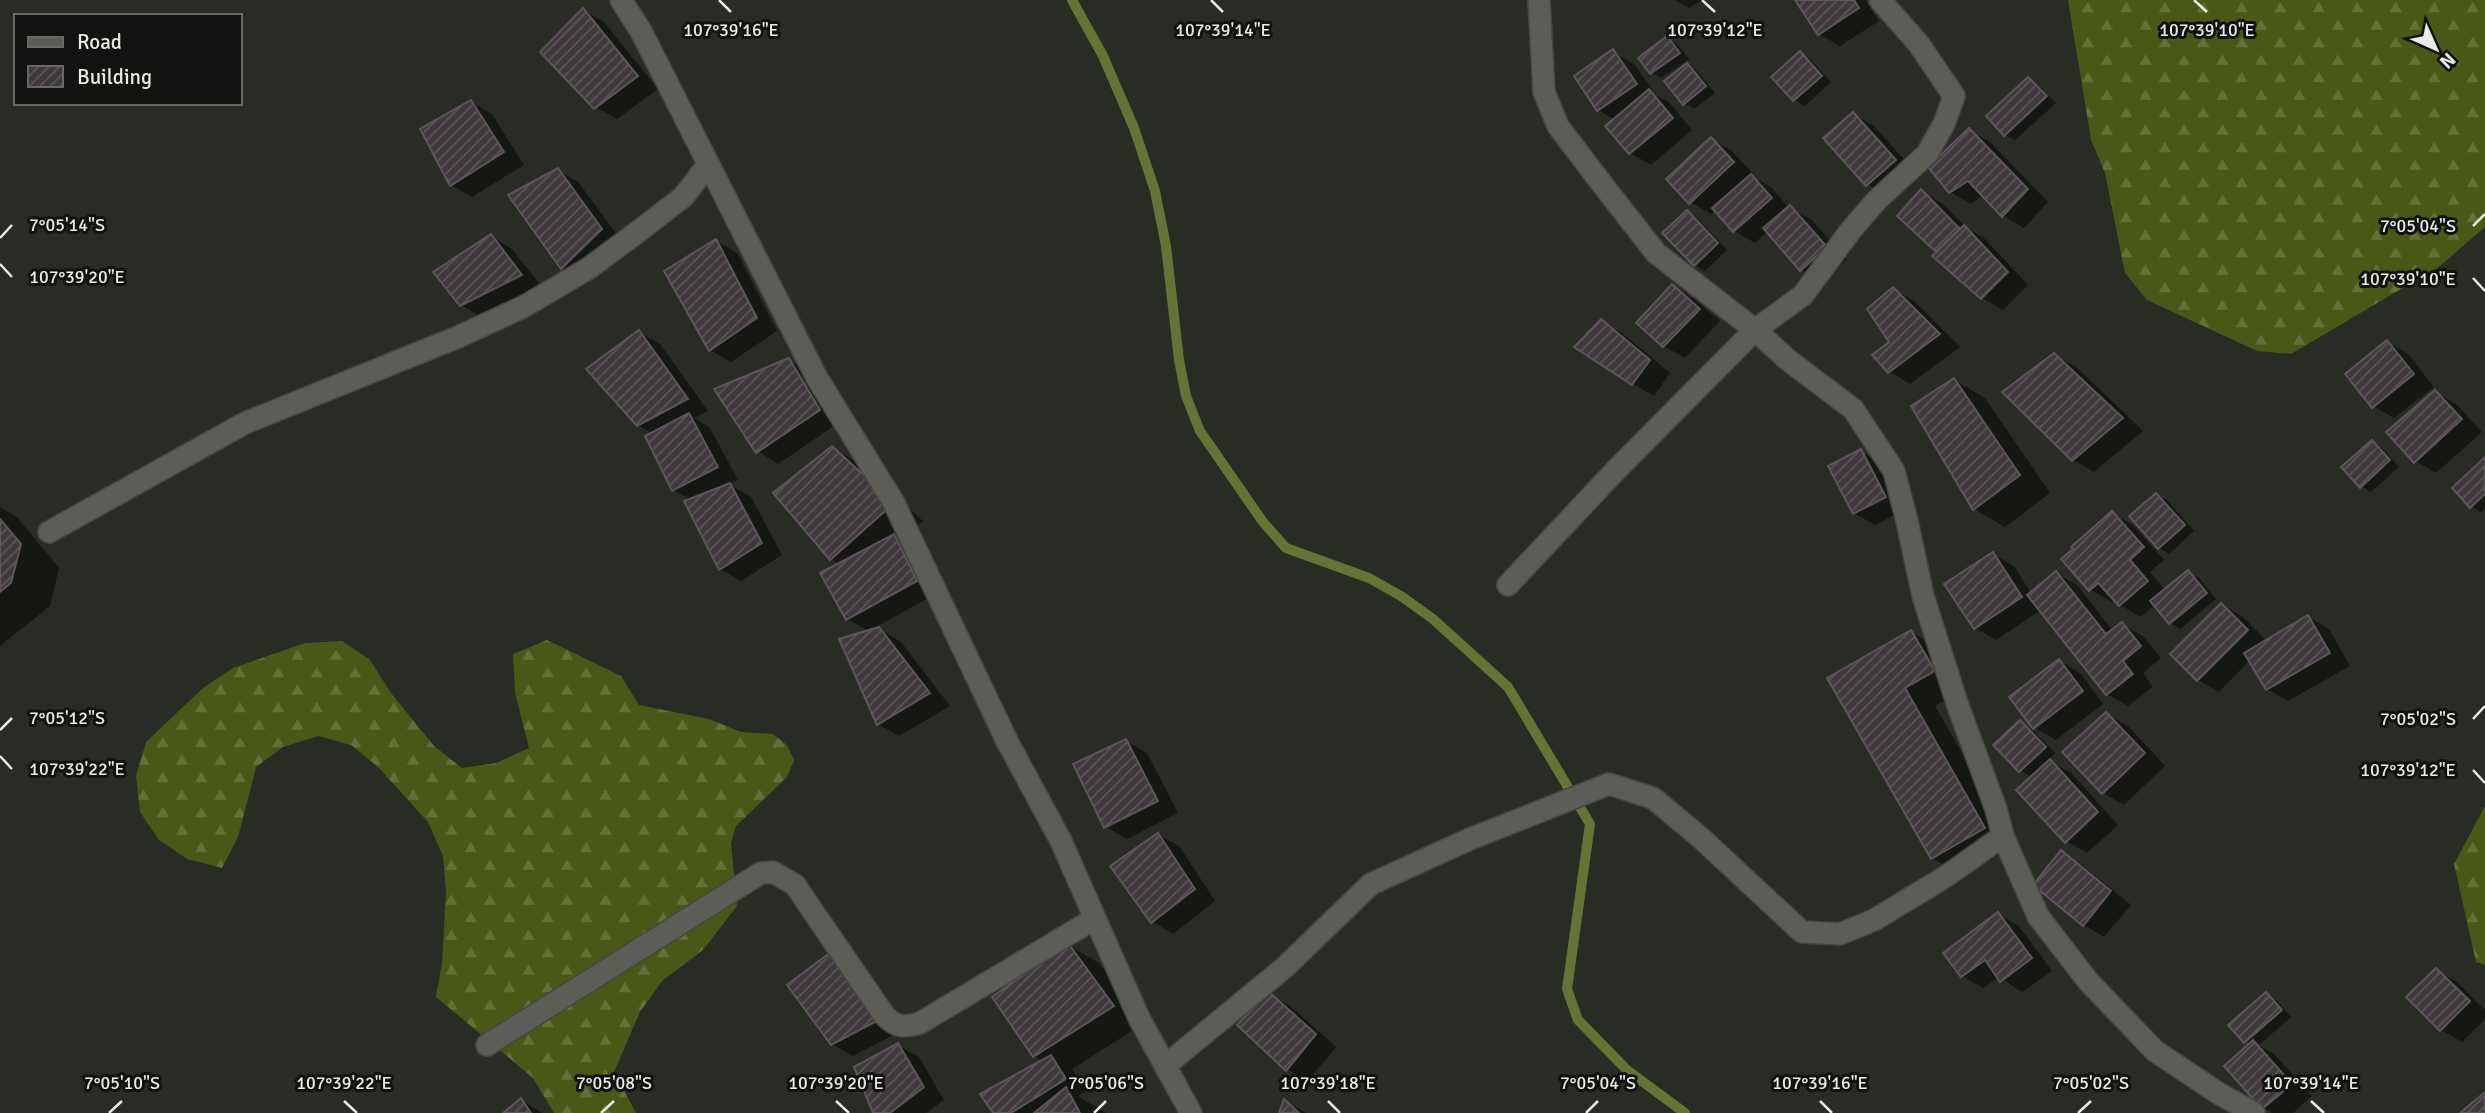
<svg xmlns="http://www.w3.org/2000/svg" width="2485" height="1113" font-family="Signika,sans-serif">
<defs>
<pattern id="forest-firs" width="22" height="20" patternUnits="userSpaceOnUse" patternTransform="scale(1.75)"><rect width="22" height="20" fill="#495816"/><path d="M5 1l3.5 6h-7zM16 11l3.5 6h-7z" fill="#637038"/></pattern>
<pattern id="building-hatch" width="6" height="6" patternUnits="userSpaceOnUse" patternTransform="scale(1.75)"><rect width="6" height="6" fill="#3f383d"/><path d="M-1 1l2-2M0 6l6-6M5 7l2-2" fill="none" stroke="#5b5559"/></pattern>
</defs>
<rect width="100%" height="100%" fill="#292b25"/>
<g fill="url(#forest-firs)">
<polygon points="2068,0 2485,0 2485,227 2440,266 2291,354 2257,351 2147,300 2125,273 2105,173 2091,140"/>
<polygon points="547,640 621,676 639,705 709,719 741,732 773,734 787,745 794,760 787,777 736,826 731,843 737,906 703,950 662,981 640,1012 614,1072 636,1113 554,1113 533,1078 436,997 442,963 446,891 443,856 428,822 378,767 351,745 318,736 283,747 256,767 238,837 222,868 187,859 159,840 140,812 136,776 146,742 203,688 233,668 305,643 342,641 370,660 391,693 434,746 462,768 496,763 529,748 515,693 513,654"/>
<polygon points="2485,806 2485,965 2476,962 2454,864"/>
</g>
<g fill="#0007">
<polygon points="1675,0 1702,0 1689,8"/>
<polygon points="1797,0 1865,0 1879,21 1840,46 1819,34"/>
<polygon points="583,10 604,22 658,89 617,119 595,107"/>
<polygon points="1667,38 1677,44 1689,59 1661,78 1651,72"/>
<polygon points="1613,52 1634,64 1656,95 1670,103 1692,130 1651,165 1630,153 1615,120 1598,110"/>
<polygon points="1800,53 1810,59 1831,82 1805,106 1795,100 1774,77"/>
<polygon points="1687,65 1697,71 1715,93 1694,109 1684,103"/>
<polygon points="2028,79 2038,85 2056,103 2015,140 2005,135"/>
<polygon points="471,102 492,114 524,165 472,197 451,185"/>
<polygon points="1853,114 1874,126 1916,173 1888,196 1867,184"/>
<polygon points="1969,130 1990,142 2048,202 2024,228 2003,216 1984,195 1971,204 1950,192"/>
<polygon points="1711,139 1732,151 1754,175 1752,176 1772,188 1789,208 1811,219 1847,259 1822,282 1801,270 1768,231 1755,243 1734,231 1716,209 1711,214 1690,202"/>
<polygon points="558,170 579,183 622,242 583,280 562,268 510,196"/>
<polygon points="1921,191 1942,203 1967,228 1985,239 2028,285 2003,310 1982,298 1939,252 1900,216"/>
<polygon points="1687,212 1697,218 1727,250 1705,271 1695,265 1665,233"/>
<polygon points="491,236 512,249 542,287 482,317 461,305"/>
<polygon points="716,241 737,253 777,331 731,362 710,350"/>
<polygon points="1673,286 1693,298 1720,321 1685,358 1664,346 1638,323"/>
<polygon points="1893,289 1914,301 1960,347 1910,384 1889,371"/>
<polygon points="1601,321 1622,333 1670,373 1654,396 1633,384"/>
<polygon points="639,332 660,344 708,411 694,418 710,428 738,480 728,484 751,497 782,555 741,581 720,569 691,500 673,490 653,434 638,425"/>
<polygon points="2387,342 2408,354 2434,387 2394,418 2373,406"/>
<polygon points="2055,355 2076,367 2143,431 2094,472 2073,460"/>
<polygon points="789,360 810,372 840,422 778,464 757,451"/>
<polygon points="1954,380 1985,398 2050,493 2005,527 1974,509"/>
<polygon points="2435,392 2456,404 2482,432 2436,473 2415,461"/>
<polygon points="2372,442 2382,448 2399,467 2371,492 2361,486"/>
<polygon points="833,448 863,466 923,521 901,541 937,593 869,631 847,619 841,564 831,559"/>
<polygon points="1860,451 1881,463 1906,509 1875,525 1854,513"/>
<polygon points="2485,460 2485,509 2481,512 2471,506"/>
<polygon points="2157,495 2167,500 2194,531 2169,554 2159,548"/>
<polygon points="0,507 17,517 59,568 50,606 0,646"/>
<polygon points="2112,513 2133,525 2164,560 2150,572 2166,591 2188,572 2199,578 2216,599 2180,629 2170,623 2155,605 2141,617 2120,605 2115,599 2112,602 2091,590 2064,559"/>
<polygon points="1993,554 2014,566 2031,593 2056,573 2077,585 2113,631 2122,624 2143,636 2161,658 2143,673 2153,687 2128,706 2107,694 2041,610 1996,640 1975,628"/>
<polygon points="2222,605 2243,617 2267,641 2308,617 2329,629 2350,666 2288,701 2267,689 2250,660 2219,692 2198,680"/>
<polygon points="879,629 901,642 950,706 899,736 878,724"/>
<polygon points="1911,632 1942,649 1964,689 1935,706 2015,845 1963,876 1932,858 1830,679"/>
<polygon points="2060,661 2081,674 2103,704 2056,740 2035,728"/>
<polygon points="2107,714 2128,726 2165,766 2124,805 2103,793"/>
<polygon points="2021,722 2031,728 2055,753 2048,760 2071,773 2118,825 2087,853 2066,841 2032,777 2020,770"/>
<polygon points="1126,741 1147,753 1178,813 1127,839 1106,827 1076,765"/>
<polygon points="1159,835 1180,847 1215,901 1173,934 1152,921"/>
<polygon points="2061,852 2082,865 2131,905 2104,937 2084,925"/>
<polygon points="1998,914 2019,926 2052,971 2022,992 1999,977 1983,988 1962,976"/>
<polygon points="1068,945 1099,963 1143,1024 1072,1069 1086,1091 1078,1096 1106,1113 995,1113 1044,1061 1034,1056"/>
<polygon points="831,954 899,1032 853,1056 832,1044"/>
<polygon points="2436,970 2457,982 2485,1010 2485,1019 2462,1042 2441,1030"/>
<polygon points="1270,994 1290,1006 1336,1047 1308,1081 1287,1069"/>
<polygon points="2266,994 2276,1000 2291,1017 2259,1045 2274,1054 2312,1096 2293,1113 2272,1113 2264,1108 2227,1066 2250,1045 2231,1025"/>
<polygon points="898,1045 919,1057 944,1100 926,1113 875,1113"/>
<polygon points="521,1100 542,1113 506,1113"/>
<polygon points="1285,1101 1306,1113 1280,1113"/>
</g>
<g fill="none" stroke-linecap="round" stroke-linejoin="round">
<polyline stroke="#647434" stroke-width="10" points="1072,0 1103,56 1134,128 1155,191 1166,246 1179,360 1186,396 1200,431 1263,522 1286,548 1369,578 1401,596 1433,619 1508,687 1590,824 1567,989 1578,1020 1627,1070 1685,1113"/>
</g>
<g fill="url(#building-hatch)" stroke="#5c555a" stroke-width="2">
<polygon points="1795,0 1854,0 1859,8 1818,35"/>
<polygon points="583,8 638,76 594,109 540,52"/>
<polygon points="1667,36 1680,53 1650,74 1638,58"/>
<polygon points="1613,49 1637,84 1597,111 1574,76"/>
<polygon points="1800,51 1822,76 1793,101 1771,77"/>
<polygon points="1687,63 1706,86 1683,105 1664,81"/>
<polygon points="2028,77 2047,96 2004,136 1986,116"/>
<polygon points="1649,89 1673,118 1629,154 1605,126"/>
<polygon points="471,100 504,152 450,186 420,129"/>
<polygon points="1853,112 1896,160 1866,186 1823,138"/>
<polygon points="1969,128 2028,189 2002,217 1968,181 1949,193 1928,167"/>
<polygon points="1711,137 1734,162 1689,204 1666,179"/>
<polygon points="558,168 602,229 561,269 508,195"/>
<polygon points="1751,174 1772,198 1733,232 1712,208"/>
<polygon points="1921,189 1960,229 1936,252 1897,216"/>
<polygon points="1790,205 1827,247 1800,271 1763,228"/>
<polygon points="1687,210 1718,243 1694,266 1662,233"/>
<polygon points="1964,225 2008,272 1981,299 1932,256"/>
<polygon points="491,234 522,275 460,306 433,272"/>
<polygon points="716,239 757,318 709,351 664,271"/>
<polygon points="1672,284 1700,309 1663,347 1636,323"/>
<polygon points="1893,287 1940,334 1888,373 1872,355 1889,342 1867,309"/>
<polygon points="1601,319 1650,360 1632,385 1574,347"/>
<polygon points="639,330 688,399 637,426 586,369"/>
<polygon points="2387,340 2414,374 2372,408 2345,374"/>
<polygon points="2054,353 2123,418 2072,461 2002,392"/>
<polygon points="789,358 820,410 756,453 714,389"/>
<polygon points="1954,378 2020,475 1973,510 1911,406"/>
<polygon points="2435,390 2462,419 2414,463 2386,432"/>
<polygon points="689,413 718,467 672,491 645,436"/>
<polygon points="2372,440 2390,460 2360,488 2341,467"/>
<polygon points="832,446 894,503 830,560 773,493"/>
<polygon points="1861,449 1886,497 1853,514 1828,466"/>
<polygon points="2485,457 2485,494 2470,508 2452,488"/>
<polygon points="730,483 762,543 719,570 684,501"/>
<polygon points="2156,493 2185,525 2158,549 2129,516"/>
<polygon points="2112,511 2144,547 2130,560 2148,581 2119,606 2098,583 2089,591 2061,559 2073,549 2071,547"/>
<polygon points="0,519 21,544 11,583 0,592"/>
<polygon points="894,534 917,581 846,620 820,573"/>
<polygon points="1993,552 2022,597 1974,629 1944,584"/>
<polygon points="2188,570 2207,593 2169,624 2150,601"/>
<polygon points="2056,571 2106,634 2122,622 2141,646 2123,661 2133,674 2106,695 2027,595"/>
<polygon points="2221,603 2248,630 2197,681 2170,654"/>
<polygon points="2308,615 2330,653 2266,690 2244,653"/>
<polygon points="879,627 930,693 877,725 839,639"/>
<polygon points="1911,630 1935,671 1905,688 1985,828 1931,859 1827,678"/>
<polygon points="2059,659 2083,691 2033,729 2009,697"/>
<polygon points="2106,712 2145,753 2102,794 2062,752"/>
<polygon points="2020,720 2046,747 2019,772 1993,745"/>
<polygon points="1126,739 1158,801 1104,828 1073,764"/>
<polygon points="2050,759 2098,812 2065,843 2016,790"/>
<polygon points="1158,833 1195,889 1151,923 1110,866"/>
<polygon points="2061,850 2111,891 2083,926 2033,885"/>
<polygon points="1998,912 2032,958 2000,982 1985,960 1961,977 1943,953"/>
<polygon points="1068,943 1114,1006 1033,1057 992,997"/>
<polygon points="831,952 879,1020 831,1045 787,985"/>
<polygon points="2436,968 2470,1001 2440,1031 2406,997"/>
<polygon points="1269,992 1316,1034 1286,1071 1237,1025"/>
<polygon points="2266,992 2282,1010 2244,1043 2228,1025"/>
<polygon points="2253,1040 2292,1084 2262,1109 2224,1066"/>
<polygon points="898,1043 924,1087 890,1113 873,1113 854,1067"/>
<polygon points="1051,1055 1066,1079 1011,1113 993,1113 980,1094"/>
<polygon points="1066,1087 1080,1113 1034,1113"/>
<polygon points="2485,1092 2485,1113 2460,1113"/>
<polygon points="521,1098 531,1113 503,1113"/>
<polygon points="1284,1099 1299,1113 1279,1113"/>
</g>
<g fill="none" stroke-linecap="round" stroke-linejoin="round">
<defs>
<g id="street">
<polyline points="621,0 642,33 817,378 894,503 1007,741 1061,841 1139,1018 1191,1113"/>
<polyline points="1539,0 1544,92 1558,126 1602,184 1656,253 1755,330 1788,360 1853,409 1894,471 1907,521 1923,596 1958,706 1996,809 2003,836 2038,916 2088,981 2155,1051 2218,1093 2254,1113"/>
<polyline points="49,532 245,423 458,337 525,306 589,268 639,231 683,197 708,165"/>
<polyline points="1508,585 1616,470 1755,330 1803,295 1851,230 1877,200 1927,154 1944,124 1954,96 1918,43 1880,0"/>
<path d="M487,1045L761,873L773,872L795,885L884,1015C896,1027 903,1028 920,1023L1094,919"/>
<polyline points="1166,1065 1284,968 1371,884 1470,839 1609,784 1653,798 1702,839 1802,932 1840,934 1874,920 1945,877 2003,836"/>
</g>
</defs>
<use href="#street" stroke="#454742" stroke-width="24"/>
<use href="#street" stroke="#5b5d56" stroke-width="21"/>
</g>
<path fill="none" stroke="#e8eae5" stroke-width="2.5" d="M719,0L731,12M1211,0L1223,12M1702,0L1715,12M2194,0L2207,12M2473,226L2485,214M0,238L12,225M0,264L12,277M2473,278L2485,291M2473,719L2485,706M0,730L12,718M0,756L12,769M2473,770L2485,783M344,1101L357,1113M836,1101L849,1113M1328,1101L1340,1113M1820,1101L1832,1113M2311,1101L2324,1113M109,1113L122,1101M601,1113L614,1101M1094,1113L1106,1101M1586,1113L1598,1101M2078,1113L2091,1101"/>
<g font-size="18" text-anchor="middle" fill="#e8eae5" stroke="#121310" stroke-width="6" stroke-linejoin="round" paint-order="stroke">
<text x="731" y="36">107°39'16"E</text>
<text x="1223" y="36">107°39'14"E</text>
<text x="1715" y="36">107°39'12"E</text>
<text x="2207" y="36">107°39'10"E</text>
<text x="67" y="231">7°05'14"S</text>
<text x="2418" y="232">7°05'04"S</text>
<text x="77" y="283">107°39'20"E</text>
<text x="2408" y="285">107°39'10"E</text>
<text x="67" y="724">7°05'12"S</text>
<text x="2418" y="725">7°05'02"S</text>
<text x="77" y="775">107°39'22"E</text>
<text x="2408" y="776">107°39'12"E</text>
<text x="122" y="1089">7°05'10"S</text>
<text x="614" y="1089">7°05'08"S</text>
<text x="1106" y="1089">7°05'06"S</text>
<text x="1598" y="1089">7°05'04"S</text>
<text x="2091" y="1089">7°05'02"S</text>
<text x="344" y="1089">107°39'22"E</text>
<text x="836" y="1089">107°39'20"E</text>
<text x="1328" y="1089">107°39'18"E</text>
<text x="1820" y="1089">107°39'16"E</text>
<text x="2311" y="1089">107°39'14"E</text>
</g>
<rect x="14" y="14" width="228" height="91" fill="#121310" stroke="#686965" stroke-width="2"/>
<rect x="28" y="37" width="35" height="10" fill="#5b5d56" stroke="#686965" stroke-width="2"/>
<text x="77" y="49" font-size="21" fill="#e8eae5">Road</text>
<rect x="28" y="66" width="35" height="21" fill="url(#building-hatch)" stroke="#686965" stroke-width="2"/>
<text x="77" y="84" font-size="21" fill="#e8eae5">Building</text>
<g transform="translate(2436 49) rotate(135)" stroke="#121310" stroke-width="5" paint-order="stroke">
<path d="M0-5L12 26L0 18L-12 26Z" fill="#e8eae5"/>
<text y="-10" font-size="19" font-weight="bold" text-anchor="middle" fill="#e8eae5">N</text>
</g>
</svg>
